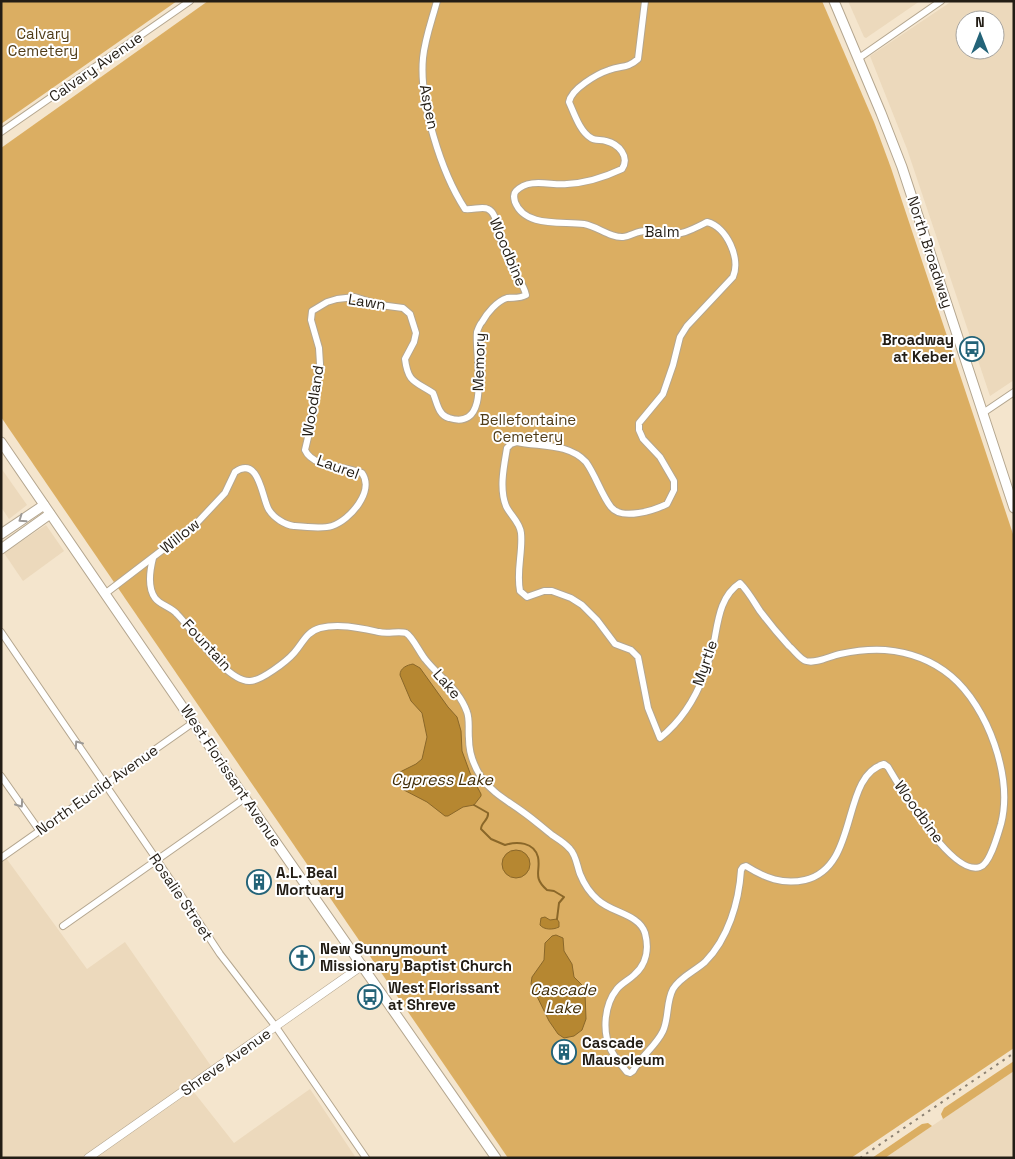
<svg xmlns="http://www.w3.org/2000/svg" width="1015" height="1159" font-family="'Space Grotesk',sans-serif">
<rect width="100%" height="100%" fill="#f4e5cd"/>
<g fill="#ecd9bc" fill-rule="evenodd">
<polygon points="848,1 920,1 866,38 864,37"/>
<path d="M952,1H1014V380L990,396L907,149L870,56ZM965,20H995V50H965Z"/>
<polygon points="1,468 27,505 9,519 1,507"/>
<polygon points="46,525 64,551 23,581 4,553"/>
<polygon points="6,858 87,969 125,942 211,1066 193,1091 234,1143 310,1089 356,1158 1,1158 1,862"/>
<polygon points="1014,1071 1014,1158 885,1158 932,1126"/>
</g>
<g fill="#dbae62">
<polygon points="1,1 177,1 1,124"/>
<polygon points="208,1 822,1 874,122 891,168 1014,537 1014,1048 851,1158 508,1158 1,417 1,148"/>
<polygon points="1014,1061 1014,1071 943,1119 941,1114 944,1108"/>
<polygon points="928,1123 932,1126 885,1158 872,1158 922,1124"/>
</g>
<g fill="#b68731" stroke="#8a6729">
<path d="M413,664L420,668L448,707L457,717L461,731L462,751L470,773L481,794V796L474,805L463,807L448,816H445L427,802L402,789L395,780L396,774L416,764L422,759L427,737L422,713L411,701L400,675C400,668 407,665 413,664Z"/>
<circle cx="516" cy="864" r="14"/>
<path d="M545,917L550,920L557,919L559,922V927C553,930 544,930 540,925L541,918Z"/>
<polygon points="556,935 563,938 564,951 572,964 574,977 583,986 585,993 586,1019 582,1030 574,1036 564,1038 558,1034 549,1021 531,984 532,977 544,960 545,943 552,936"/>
</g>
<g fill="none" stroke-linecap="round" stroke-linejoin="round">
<path stroke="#8a6729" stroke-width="2" d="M474,805L488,813C489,820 481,822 481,829L491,839L505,845C517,841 534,842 538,857C541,871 532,877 547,890L554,891L564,897L559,903L557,919"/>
<defs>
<g id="minor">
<polyline points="859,58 941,1"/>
<polyline points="1,132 190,1"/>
<polyline points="983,413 1014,392"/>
<path d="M153,558C150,570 147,587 155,598C160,605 171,607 177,614C192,629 226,681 249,681C260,682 287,661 294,653C303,643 306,632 320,628C339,623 360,628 379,632C386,634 400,631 406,633C412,636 420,653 425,659C439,677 459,689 467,712C470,720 468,730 469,739C469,752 474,766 481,777C492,793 508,801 523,812C533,819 542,827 552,835C558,839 565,843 570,849C576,855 577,866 580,874C584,884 590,893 598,900C612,913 639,914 645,933C649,948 647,964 634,975C629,980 622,983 617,989C604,1005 602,1032 611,1050C615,1058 621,1065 627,1072L630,1073L633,1071C641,1056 656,1046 663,1031C669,1018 666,1002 673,989C680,977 695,971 705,962C728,939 739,902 741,870L743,867L746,866C765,878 783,885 805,880C860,867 840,776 884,764L888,767C900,787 952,877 980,867C990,864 998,834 1001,824C1013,777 988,707 951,676C932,660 908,652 885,650C870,649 854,651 840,654C830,656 816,664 806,661C800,659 794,650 789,646C779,635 769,623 760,611C754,602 748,591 740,583C720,596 718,621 714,642C711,653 708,664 704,675C695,699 680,722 660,738L648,708L638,657L631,650L615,644L597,620L582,605L571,598L552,591H544L527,597L520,591C516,571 523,552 521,533C520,522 510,515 506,506C499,488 504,466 507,448L511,444L517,442C541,447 568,443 586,462C596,476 601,494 611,507C622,521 655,510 667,504L674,490V481L660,457L643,439L639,430V423L663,394L673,365L680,337L687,326L733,277C741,259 727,227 707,222C693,229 681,236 664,235C658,234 652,232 645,231C637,231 631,236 623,237C610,238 597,226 584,224C562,221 525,228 515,202C514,198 513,194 516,191C530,177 551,186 567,184C586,183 605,177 622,169C630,157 619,144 606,141C602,139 595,141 591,138C580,132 574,113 569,102C571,89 597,74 609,70C621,65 627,69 638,59L645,1"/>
<path d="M106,593L195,525L225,493L235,472C260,455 262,500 269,510C274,518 285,525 294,526C304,527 323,529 332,526C350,520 375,491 362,473C345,466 313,468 305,450L313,416L320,364L319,348L311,320L312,311L327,302L337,299L355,297L380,305L403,308L410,314L416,333L414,342L405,359C408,383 415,381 433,393C437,402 438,415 449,418C494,432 474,354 477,332C478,329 480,324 482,322C487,313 497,301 507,298C514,297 519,299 526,295C524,284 516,277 511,267C507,258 503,247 500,237C497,229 497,213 488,209C483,206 473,210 465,209C441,172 419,102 423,58C425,38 432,20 437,1"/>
<polyline points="1,632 183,898 220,954 276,1027 366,1158"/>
<polyline points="1,776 39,830"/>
<polyline points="1,858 194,722"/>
<polyline points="63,926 245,798"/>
</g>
<polyline id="tertiary" points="88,1158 363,965"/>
<g id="secondary">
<polyline points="834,1 881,113 902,167 1014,508"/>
<polyline points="1,442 245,798 496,1158"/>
<polyline points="1,534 44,505"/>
<polyline points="1,549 50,514"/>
</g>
</defs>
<use href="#minor" stroke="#b4a68f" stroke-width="8"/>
<use href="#tertiary" stroke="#b4a68f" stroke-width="9"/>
<use href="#secondary" stroke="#b4a68f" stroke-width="11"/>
<use href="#minor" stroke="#fff" stroke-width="6"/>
<use href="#tertiary" stroke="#fff" stroke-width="8"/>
<use href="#secondary" stroke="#fff" stroke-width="9"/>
<polyline stroke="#8d8272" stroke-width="2" stroke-dasharray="2.5 5" stroke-linecap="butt" points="860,1158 1014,1053"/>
</g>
<defs><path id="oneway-chevron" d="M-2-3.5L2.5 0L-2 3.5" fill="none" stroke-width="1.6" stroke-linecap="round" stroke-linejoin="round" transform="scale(1.25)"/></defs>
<g stroke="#9c9996">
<use href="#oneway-chevron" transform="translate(22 519) rotate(145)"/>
<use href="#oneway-chevron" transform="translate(78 744) rotate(-125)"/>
<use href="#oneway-chevron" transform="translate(20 804) rotate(55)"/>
</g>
<defs>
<symbol id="bus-ring" viewBox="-11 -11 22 22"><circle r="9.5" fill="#fff" stroke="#236378" stroke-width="1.5"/><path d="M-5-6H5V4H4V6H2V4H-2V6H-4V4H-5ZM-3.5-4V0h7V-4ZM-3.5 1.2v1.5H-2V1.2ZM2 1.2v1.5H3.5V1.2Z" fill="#236378"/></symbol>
<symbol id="building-ring" viewBox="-11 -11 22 22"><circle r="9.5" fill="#fff" stroke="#236378" stroke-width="1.5"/><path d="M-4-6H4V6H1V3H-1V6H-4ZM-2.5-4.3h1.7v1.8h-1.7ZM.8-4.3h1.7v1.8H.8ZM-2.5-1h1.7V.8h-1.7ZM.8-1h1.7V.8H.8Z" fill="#236378"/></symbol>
<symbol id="church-ring" viewBox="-11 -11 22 22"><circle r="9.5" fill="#fff" stroke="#236378" stroke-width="1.5"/><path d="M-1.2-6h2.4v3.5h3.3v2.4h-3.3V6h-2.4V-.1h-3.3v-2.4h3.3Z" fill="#236378"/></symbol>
</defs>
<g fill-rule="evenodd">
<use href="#bus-ring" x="958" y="335" width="28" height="28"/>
<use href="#building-ring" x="245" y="868" width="28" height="28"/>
<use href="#church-ring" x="288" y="944" width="28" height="28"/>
<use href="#bus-ring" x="356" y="983" width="28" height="28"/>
<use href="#building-ring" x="550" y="1038" width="28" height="28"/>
</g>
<g text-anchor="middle" stroke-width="4" stroke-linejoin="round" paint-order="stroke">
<g font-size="15" fill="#513d19" stroke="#fff">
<text x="43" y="39">Calvary<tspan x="43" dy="17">Cemetery</tspan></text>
<text x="528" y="425">Bellefontaine<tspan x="528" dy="17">Cemetery</tspan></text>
</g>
<g font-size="15" fill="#231d15" stroke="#fff">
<text transform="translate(96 67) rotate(-35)" y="5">Calvary Avenue</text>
<text transform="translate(429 107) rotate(79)" y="5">Aspen</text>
<text x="662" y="237">Balm</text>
<text transform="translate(508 252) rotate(67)" y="5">Woodbine</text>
<text transform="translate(930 252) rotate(72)" y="5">North Broadway</text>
<text transform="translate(367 302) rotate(9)" y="5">Lawn</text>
<text transform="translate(479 362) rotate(-88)" y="5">Memory</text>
<text transform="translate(313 401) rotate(-81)" y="5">Woodland</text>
<text transform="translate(338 467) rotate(20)" y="5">Laurel</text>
<text transform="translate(180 536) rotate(-39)" y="5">Willow</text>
<text transform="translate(207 645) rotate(47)" y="5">Fountain</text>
<text transform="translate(705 663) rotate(-71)" y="5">Myrtle</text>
<text transform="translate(447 684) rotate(49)" y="5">Lake</text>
<text transform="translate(231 776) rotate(56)" y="5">West Florissant Avenue</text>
<text transform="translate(97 790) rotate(-35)" y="5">North Euclid Avenue</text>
<text transform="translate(919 812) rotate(54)" y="5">Woodbine</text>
<text transform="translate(181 897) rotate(56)" y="5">Rosalie Street</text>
<text transform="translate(226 1062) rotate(-35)" y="5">Shreve Avenue</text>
</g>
<g font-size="15" font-weight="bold" fill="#231d15" stroke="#fff" text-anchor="start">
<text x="954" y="345" text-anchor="end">Broadway<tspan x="954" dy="17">at Keber</tspan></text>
<text x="276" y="878">A.L. Beal<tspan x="276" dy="17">Mortuary</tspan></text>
<text x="320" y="954">New Sunnymount<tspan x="320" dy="17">Missionary Baptist Church</tspan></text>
<text x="388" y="993">West Florissant<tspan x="388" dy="17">at Shreve</tspan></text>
<text x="582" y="1048">Cascade<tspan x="582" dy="17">Mausoleum</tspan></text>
</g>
<g font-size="16" font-style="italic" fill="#402c06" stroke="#fff">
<text x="442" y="785">Cypress Lake</text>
<text x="563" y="995">Cascade<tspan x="563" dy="18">Lake</tspan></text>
</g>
</g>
<rect width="1015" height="1159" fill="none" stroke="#231d15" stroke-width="5"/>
<g transform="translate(980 35)"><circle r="24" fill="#ffffff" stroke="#a7a5a1"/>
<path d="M0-4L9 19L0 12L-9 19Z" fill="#236378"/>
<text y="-8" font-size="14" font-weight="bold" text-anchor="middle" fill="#231d15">N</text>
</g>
</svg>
